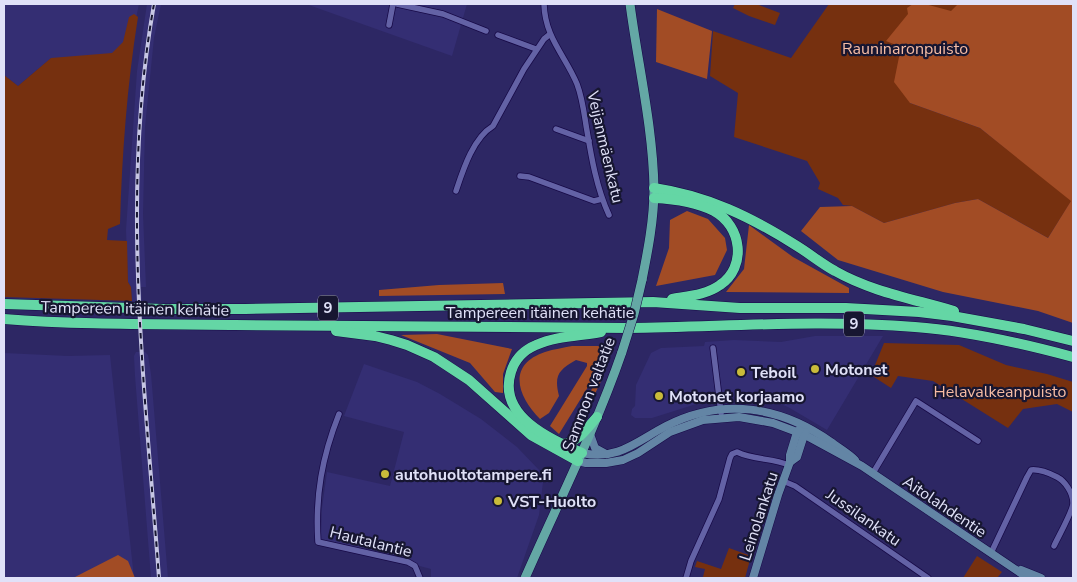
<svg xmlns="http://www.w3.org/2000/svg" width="1077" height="582" font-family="'Nunito Sans',sans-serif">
<rect width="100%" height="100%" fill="#2d2764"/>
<g fill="#342e73">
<polygon points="4,4 139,4 127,61 51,58 18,86 4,75"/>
<polygon points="147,4 161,4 154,38 145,127 143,214 146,287 141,287 142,301 132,301 131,287 128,282 126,230 137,71"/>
<polygon points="306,4 467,4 452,56"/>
<polygon points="815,336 883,336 827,430 788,407 765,398 740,396 709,400 652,418 635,418 631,415 632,409 635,406 636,385 651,353 661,348 704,346 705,342 734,340 781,342"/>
<polygon points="136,352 145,352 148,355 151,374 168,578 151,578 135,376 134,356"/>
<polygon points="4,353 68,356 110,355 134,578 4,578"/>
<polygon points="364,364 417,382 440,394 481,419 517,447 539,470 543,482 539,515 517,578 431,578 431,569 321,540 322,508 327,472 390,486 404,432 344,416"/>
</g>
<g fill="#76300f">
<polygon points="735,4 756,4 780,13 775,25 749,16 733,8"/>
<polygon points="829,4 1035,4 910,103 980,128 1072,200 1048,238 978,199 955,203 884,223 852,206 843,205 838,198 818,189 820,183 807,161 734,137 738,93 710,76 713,31 791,58"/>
<path d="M134,14L138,17C127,86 122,154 120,224L108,229L107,240L127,241L128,282L131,287L132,301L4,297V75L18,86L51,58L112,53L123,42L129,17Z"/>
<polygon points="884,343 959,345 1006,365 1047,374 1073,382 1073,412 1057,404 1023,409 1008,428 933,381 898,376 891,388 871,375"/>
<polygon points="729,548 751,556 745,578 708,578 703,577 705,569 695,567 697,561 721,569"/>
<polygon points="977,556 1002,572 997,578 963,578"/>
</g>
<g fill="#a24c25">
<polygon points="913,4 925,4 951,11 958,4 1073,4 1073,323 1038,311 943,292 838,260 801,231 820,207 852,206 884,223 955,203 978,199 1048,238 1071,201 980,128 910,103 894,82 901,47 886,41 908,14 907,8"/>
<polygon points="657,9 712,31 707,79 656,62"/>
<polygon points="687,211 708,219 725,238 727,250 715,275 656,286 669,248 670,220"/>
<polygon points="749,225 793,257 849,288 849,293 726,292 744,269"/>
<polygon points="503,283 505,294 379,296 379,290 439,285"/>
<polygon points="437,334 512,349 503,374 503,393 495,392 470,363 401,335"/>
<path d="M572,346H599L607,348L609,353L559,434L550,426L587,366V363L576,360C558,370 554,376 559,396L549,413L540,419C518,397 506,365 545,352C554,349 563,348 572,346Z"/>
<polygon points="597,380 601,381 579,428 578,413"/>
<polygon points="118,555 128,561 135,578 73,578"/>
</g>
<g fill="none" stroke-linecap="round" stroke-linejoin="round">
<defs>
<g id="street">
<polyline points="397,4 443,14 486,31"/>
<path d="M544,4C545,38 565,55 577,84C582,97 584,112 586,125C591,155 596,187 609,215"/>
<polyline points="389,25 393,4"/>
<polyline points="498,35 536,49"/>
<polyline points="556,129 589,141"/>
<polyline points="520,176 529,177 594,201 602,199"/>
<path d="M456,191C463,170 473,138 493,126L524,69L544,39L549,35"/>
<polyline points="713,348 721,413"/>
<path d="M339,414C322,457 315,496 318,542L408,562L415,566L420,578"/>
<polyline points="873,473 916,401 978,441"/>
<polyline points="783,481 795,486 928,578"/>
<path d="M991,553L1027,477L1031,470C1040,469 1049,473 1057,477C1065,481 1073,493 1073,503C1073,511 1058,537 1054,546"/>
<path d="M686,578L691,561L719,499L730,458L732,454L737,452C753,460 772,458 789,465"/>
</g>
<g id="secondary">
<polyline points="590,434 595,448 606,454"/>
<path d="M582,453C618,461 637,441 666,426C723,397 780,406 831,442C839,448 848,453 855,460"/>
<polyline points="578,461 586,463 606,463 623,460 638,453 670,432 703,420 739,417 773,423 805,435 862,466 1028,578"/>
<polyline points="790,462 797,457 805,432"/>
<polyline points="1021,570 1041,578"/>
<polyline points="753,578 778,495 790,462 790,455 797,432 799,430"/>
</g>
<g id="primary">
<path d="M630,4C638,65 653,127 654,189C654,219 648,250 642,280"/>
<path d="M525,578C558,503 595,430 622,352"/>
</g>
<g id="highway">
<path d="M654,188C708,196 751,217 797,246C810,254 822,264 835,271C872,292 914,299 954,311"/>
<path d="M654,198C674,199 696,202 714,211C742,226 747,267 720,285C706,295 689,296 672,299"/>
<polyline points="4,304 164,309 245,309 653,302 740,308 846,308 919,312 952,316 1024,329 1073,341"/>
<path d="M4,319C81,325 158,324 235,325C367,327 498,328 629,328C724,327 819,319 915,327C969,331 1021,343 1073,357"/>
<polyline points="336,331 375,336 391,340 407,345 434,357 469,380 531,435 578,461"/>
<path d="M562,444C578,443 587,428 597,417"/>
<path d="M582,453C550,439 497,416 511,372C515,359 524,350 536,345C556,336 580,336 601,332"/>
</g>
</defs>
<use href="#street" stroke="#170a47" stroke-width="7"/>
<use href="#secondary" stroke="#170a47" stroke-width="9"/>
<use href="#primary" stroke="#170a47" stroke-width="10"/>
<use href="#highway" stroke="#170a47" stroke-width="11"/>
<use href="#street" stroke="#6362a5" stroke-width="5.5"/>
<use href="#secondary" stroke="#6385a5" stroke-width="8"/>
<use href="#primary" stroke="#64a8a5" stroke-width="9"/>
<use href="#highway" stroke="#64d6a5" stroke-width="10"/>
<defs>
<path id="rail" d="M154,4C120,194 145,387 159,578"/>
</defs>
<use href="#rail" stroke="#c6c6e3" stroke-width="4"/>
<use href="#rail" stroke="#171631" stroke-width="2" stroke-dasharray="5.5" stroke-linecap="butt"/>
<defs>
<polyline id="primary-bridge" points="622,352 634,314 642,280"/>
</defs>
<use href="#primary-bridge" stroke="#170a47" stroke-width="10" stroke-linecap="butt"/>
<use href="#primary-bridge" stroke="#64a8a5" stroke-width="9"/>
</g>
<g fill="#c9bb3a" stroke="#171631" stroke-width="2">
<circle cx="815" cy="369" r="5"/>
<circle cx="741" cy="372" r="5"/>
<circle cx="659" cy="396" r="5"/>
<circle cx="385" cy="474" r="5"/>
<circle cx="498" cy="501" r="5"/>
</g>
<g text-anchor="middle" stroke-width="4.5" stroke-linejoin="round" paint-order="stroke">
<g fill="#171631" stroke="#a4a4bc" stroke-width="1">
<rect x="318" y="295.5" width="20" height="25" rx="4"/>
<rect x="844" y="311.5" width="20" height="25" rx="4"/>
</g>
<g font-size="15" font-weight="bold" fill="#e0e1f8">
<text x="328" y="313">9</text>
<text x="854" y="329">9</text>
</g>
<g font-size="16" fill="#f6bca4" stroke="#171631">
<text x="905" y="54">Rauninaronpuisto</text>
<text x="1000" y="397">Helavalkeanpuisto</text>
</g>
<g font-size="16" fill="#e0e1f8" stroke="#171631">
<text transform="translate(606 147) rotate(77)" y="6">Veijanmäenkatu</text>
<text transform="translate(135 308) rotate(1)" y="6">Tampereen itäinen kehätie</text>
<text x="540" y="318">Tampereen itäinen kehätie</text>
<text transform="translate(588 394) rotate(-69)" y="6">Sammon valtatie</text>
<text transform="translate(945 506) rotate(34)" y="6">Aitolahdentie</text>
<text transform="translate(758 516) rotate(-72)" y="6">Leinolankatu</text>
<text transform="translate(864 517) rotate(35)" y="6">Jussilankatu</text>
<text transform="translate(371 541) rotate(14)" y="6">Hautalantie</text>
</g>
<g font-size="16" font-weight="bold" fill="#e0e1f8" stroke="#171631" text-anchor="start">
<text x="825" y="375">Motonet</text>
<text x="751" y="378">Teboil</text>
<text x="669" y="402">Motonet korjaamo</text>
<text x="395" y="480">autohuoltotampere.fi</text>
<text x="508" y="507">VST-Huolto</text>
</g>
</g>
<rect width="1077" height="582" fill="none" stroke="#e0e1f8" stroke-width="10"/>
</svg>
